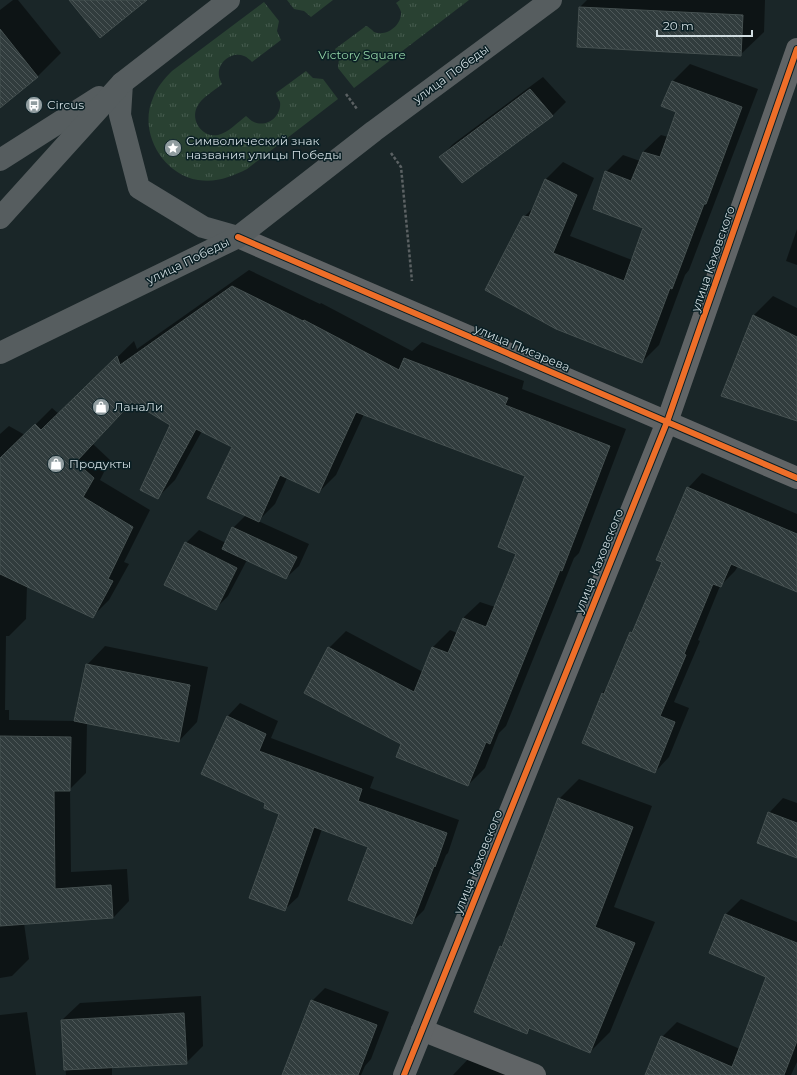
<svg xmlns="http://www.w3.org/2000/svg" width="797" height="1075" font-family="Montserrat,sans-serif">
<defs>
<pattern id="park-tufts" width="24" height="20" patternUnits="userSpaceOnUse"><rect width="24" height="20" fill="#294132"/><path d="M3 7l-1-3M5 7V3M7 7l1-3M15 17l-1-3M17 17v-4M19 17l1-3" fill="none" stroke="#475c4f"/></pattern>
<pattern id="building-back-hatch" width="6" height="6" patternUnits="userSpaceOnUse"><rect width="6" height="6" fill="#313c3d"/><path d="M-1 5l2 2M0 0l6 6M5-1l2 2" fill="none" stroke="#4e5859"/></pattern>
</defs>
<rect width="100%" height="100%" fill="#1a2628"/>
<g fill="url(#park-tufts)">
<polygon points="287,0 333,0 311,17 304,11 294,9"/>
<path d="M400,0H469L354,88L338,68L339,58L335,49L366,26C369,27 372,30 374,32C387,37 402,25 401,12C400,9 398,5 396,3Z"/>
<path d="M264,2L279,21L277,31L281,40L252,62C250,60 247,57 244,56C232,51 217,62 219,76C219,78 221,82 222,84C214,91 201,98 197,107C190,121 203,138 218,135C228,133 238,122 246,116C249,118 251,121 254,122C267,128 282,116 280,102C279,100 277,96 276,93L306,71L313,78L323,79L338,99L247,169C231,177 216,183 198,180C162,174 138,131 153,98C157,87 164,79 172,71Z"/>
</g>
<g fill="#0007">
<polygon points="13,0 18,0 61,53 38,76 0,107 0,10"/>
<polygon points="587,0 765,0 764,32 740,55 580,7"/>
<polygon points="690,64 758,89 689,270 685,275 659,345 642,362 556,328 524,217 535,206 546,179 563,162 594,178 570,236 632,260 644,227 606,172 623,155 640,161 643,152 661,135 668,137 678,111 673,81"/>
<polygon points="543,77 566,102 553,115 462,182 441,157 453,144"/>
<polygon points="797,229 797,265 786,261"/>
<polygon points="249,270 320,304 321,303 412,351 422,342 524,381 522,389 626,429 579,553 574,558 506,726 499,733 485,768 468,785 402,744 305,692 329,648 346,631 423,672 433,647 450,630 457,633 463,618 480,602 495,607 517,553 526,475 364,414 336,475 319,492 287,478 275,504 258,521 309,544 299,566 286,578 247,560 228,596 215,609 166,584 186,543 199,530 226,543 233,528 246,515 233,447 202,431 175,480 158,497 171,425 133,401 93,444 110,460 100,480 150,510 124,562 129,564 109,600 92,617 27,585 26,619 9,636 6,636 5,710 9,710 9,720 75,721 87,665 105,646 208,667 197,722 179,741 87,723 86,773 70,789 71,872 127,869 129,901 113,918 24,923 29,959 12,976 0,978 0,434 9,426 25,435 52,408 59,414 134,341 137,349"/>
<polygon points="773,296 797,308 797,420 722,395 754,315"/>
<polygon points="702,473 797,514 797,591 738,566 735,571 720,586 698,640 700,641 674,702 689,708 669,757 655,772 602,693 607,688 631,633 635,629 663,561 688,488"/>
<polygon points="240,703 278,721 271,738 374,777 370,788 459,820 448,853 446,855 424,910 411,923 370,847 322,829 298,897 285,909 280,813 267,803 202,774 228,716"/>
<polygon points="579,779 652,806 614,907 655,922 610,1032 590,1052 531,1028 527,1032 475,1011 501,946 504,943 559,799"/>
<polygon points="783,798 797,803 797,856 769,813"/>
<polygon points="741,899 797,922 797,1062 791,1075 649,1075 662,1037 677,1022 740,1049 767,976 710,953 726,914"/>
<polygon points="325,988 389,1012 371,1059 365,1066 361,1075 307,1075 312,1001"/>
<polygon points="201,996 203,1046 186,1063 112,1067 112,1075 66,1075 62,1020 80,1003"/>
<polygon points="27,1012 36,1075 0,1075 0,1015"/>
<polygon points="471,1056 518,1075 453,1075"/>
</g>
<g fill="url(#building-back-hatch)" stroke="#455050">
<polygon points="69,0 147,0 100,38"/>
<polygon points="579,7 743,15 741,56 577,47"/>
<polygon points="0,29 38,77 0,108"/>
<polygon points="672,81 742,107 706,204 704,204 672,289 670,288 642,363 556,329 485,290 523,216 529,217 545,179 577,195 553,253 624,281 643,228 593,209 605,171 631,181 643,152 660,157 676,112 661,106"/>
<polygon points="530,89 553,116 462,183 439,157"/>
<polygon points="232,286 303,321 304,320 399,370 404,358 508,398 505,405 610,446 562,571 560,570 490,744 486,742 468,786 396,757 401,744 304,693 328,647 414,692 432,647 448,653 463,618 486,627 516,554 498,547 525,476 356,412 319,493 280,475 259,522 207,498 232,447 196,429 158,499 140,490 170,425 132,402 76,462 94,478 83,497 133,527 108,579 113,581 93,618 0,574 0,458 35,424 41,430 117,356 120,365"/>
<polygon points="753,315 797,337 797,421 721,396"/>
<polygon points="687,487 797,534 797,592 731,564 721,587 713,584 684,654 686,655 660,716 675,722 655,773 582,743 602,693 604,694 630,632 632,633 662,562 656,560"/>
<polygon points="232,527 297,557 286,579 222,549"/>
<polygon points="185,542 237,568 216,610 164,585"/>
<polygon points="86,664 190,685 179,742 74,721"/>
<polygon points="227,716 266,734 259,751 362,789 358,801 447,833 435,867 434,866 412,924 348,900 368,847 314,827 285,911 249,898 279,814 264,808 265,803 201,774"/>
<polygon points="0,736 71,737 70,791 54,791 55,889 111,885 113,918 0,926"/>
<polygon points="558,798 633,827 595,927 635,943 590,1053 529,1028 527,1034 474,1012 500,946 502,947"/>
<polygon points="768,812 797,823 797,858 757,843"/>
<polygon points="725,914 797,943 797,1041 784,1075 645,1075 661,1036 732,1067 766,977 709,953"/>
<polygon points="311,1000 377,1025 358,1075 282,1075"/>
<polygon points="184,1013 187,1064 64,1070 61,1020"/>
</g>
<g fill="none" stroke-linecap="round" stroke-linejoin="round">
<g stroke="#5b6163" stroke-width="2.5" stroke-dasharray="3 2" stroke-linecap="butt">
<polyline points="346,94 357,109"/>
<polyline points="391,153 401,167 412,281"/>
</g>
<g stroke="#606466" stroke-width="22">
<polyline points="238,237 797,478"/>
<polyline points="422,1030 535,1075"/>
<polyline points="404,1075 667,422 797,49"/>
</g>
<g stroke="#565d5f" stroke-width="22">
<polyline points="122,83 120,115 139,188 203,227 238,237"/>
<polyline points="0,160 99,97"/>
<polyline points="0,218 122,83 229,0"/>
<polyline points="0,353 238,237 374,131 551,0"/>
</g>
<defs>
<g id="cycleway">
<polyline points="238,237 797,478"/>
<polyline points="404,1075 667,422 797,49"/>
</g>
</defs>
<use href="#cycleway" stroke="#0a1f24" stroke-width="8"/>
<use href="#cycleway" stroke="#ee6e29" stroke-width="6"/>
</g>
<defs>
<symbol id="bus-disc" viewBox="-11 -11 22 22"><circle r="9.5" fill="#919da0" stroke="#0a1f24"/><path d="M-5-6H5V4H4V6H2V4H-2V6H-4V4H-5ZM-3.5-4V0h7V-4ZM-3.5 1.2v1.5H-2V1.2ZM2 1.2v1.5H3.5V1.2Z" fill="#fff"/></symbol>
<symbol id="sight-disc" viewBox="-11 -11 22 22"><circle r="9.5" fill="#919da0" stroke="#0a1f24"/><path d="M0-6L1.8-2.2L6-1.7L2.9 1.2L3.7 5.4L0 3.3L-3.7 5.4L-2.9 1.2L-6-1.7L-1.8-2.2Z" fill="#fff"/></symbol>
<symbol id="shop-disc" viewBox="-11 -11 22 22"><circle r="9.5" fill="#919da0" stroke="#0a1f24"/><path d="M-5-2.5h2.3a2.7 3.5 0 0 1 5.4 0H5L5.5 6h-11ZM-1.5-2.5h3a1.5 2.3 0 0 0-3 0Z" fill="#fff"/></symbol>
</defs>
<g fill-rule="evenodd">
<use href="#bus-disc" x="24" y="95" width="20" height="20"/>
<use href="#sight-disc" x="163" y="138" width="20" height="20"/>
<use href="#shop-disc" x="91" y="397" width="20" height="20"/>
<use href="#shop-disc" x="46" y="454" width="20" height="20"/>
</g>
<g text-anchor="middle" stroke-width="3" stroke-linejoin="round" paint-order="stroke">
<g font-size="12" fill="#92d0a4" stroke="#0a1f24">
<text x="362" y="59">Victory Square</text>
</g>
<g font-size="12" fill="#d1dde1" stroke="#0a1f24">
<text transform="translate(451 74) rotate(-36)" y="4">улица Победы</text>
<text transform="translate(713 259) rotate(-71)" y="4">улица Каховского</text>
<text transform="translate(188 261) rotate(-26)" y="4">улица Победы</text>
<text transform="translate(522 348) rotate(23)" y="4">улица Писарева</text>
<text transform="translate(599 561) rotate(-68)" y="4">улица Каховского</text>
<text transform="translate(478 862) rotate(-68)" y="4">улица Каховского</text>
</g>
<g font-size="12" fill="#d1dde1" stroke="#0a1f24" text-anchor="start">
<text x="47" y="109">Circus</text>
<text x="186" y="145">Символический знак<tspan x="186" dy="14">названия улицы Победы</tspan></text>
<text x="114" y="411">ЛанаЛи</text>
<text x="69" y="468">Продукты</text>
</g>
</g>
<path d="M657 30v6h95v-6" fill="none" stroke="#d1dde1" stroke-width="2"/>
<text x="663" y="30" font-size="12" fill="#d1dde1" stroke="#0a1f24" stroke-width="3" paint-order="stroke">20 m</text>
</svg>
